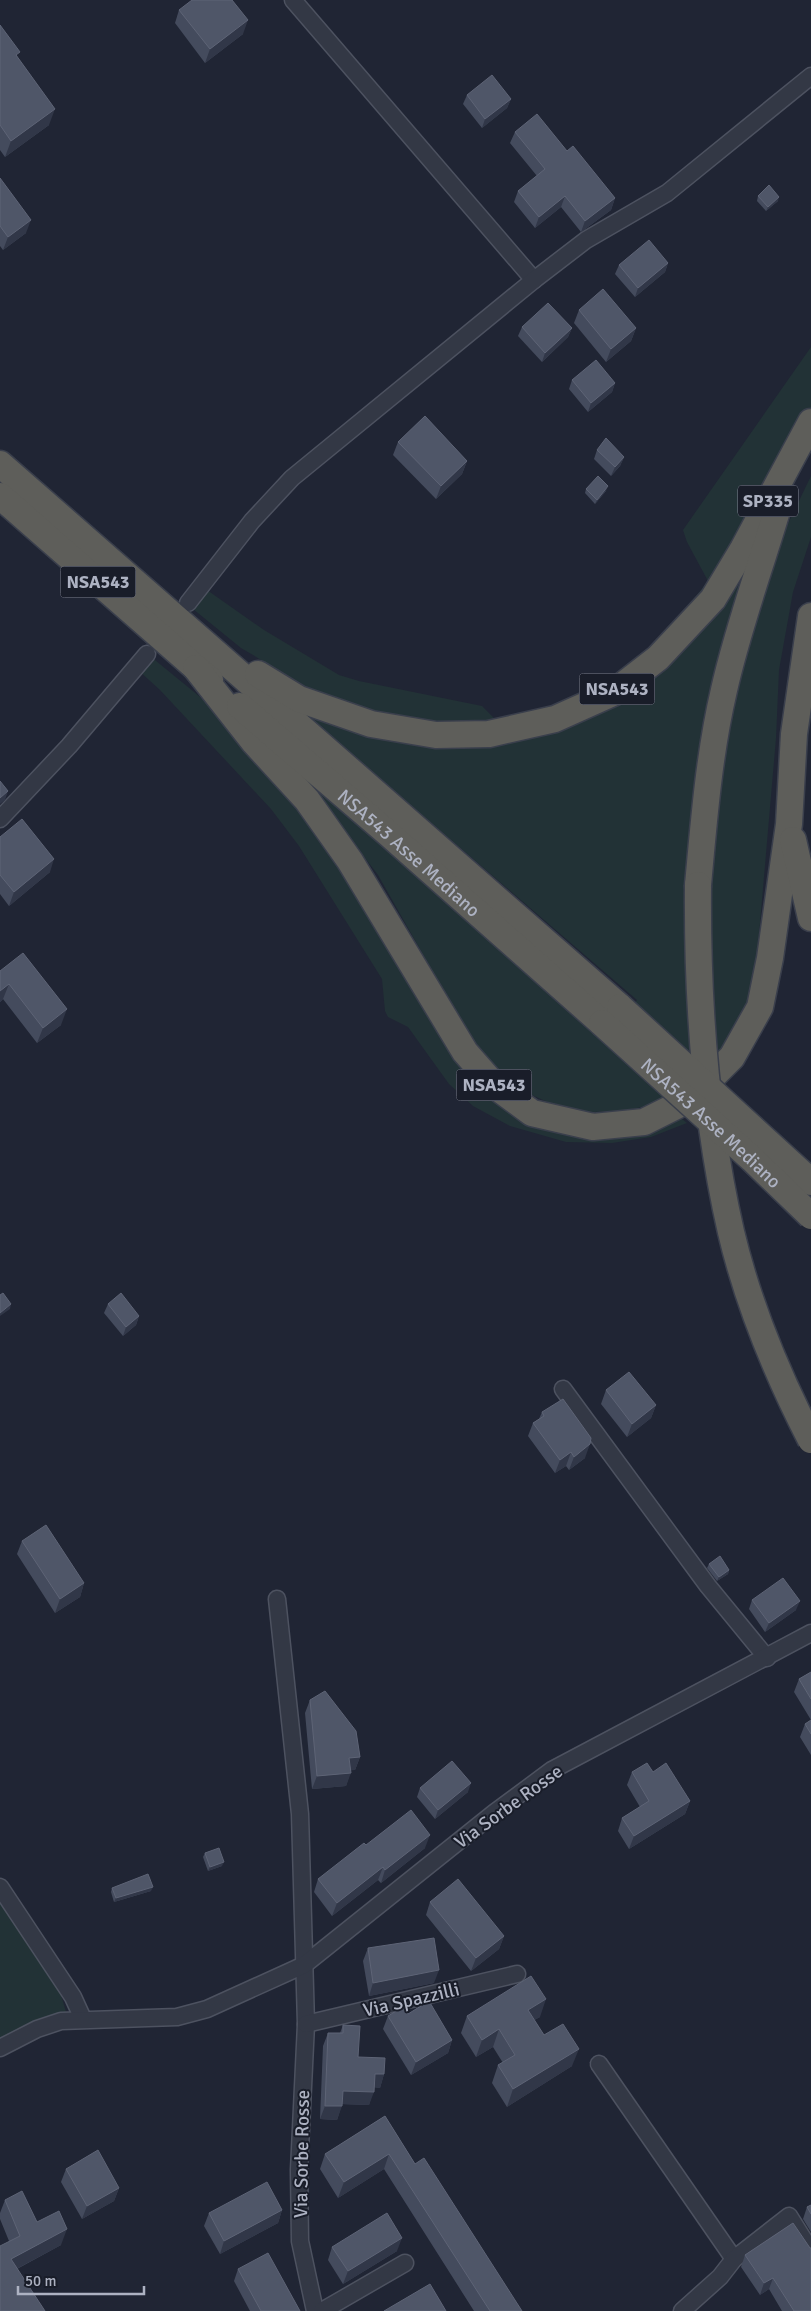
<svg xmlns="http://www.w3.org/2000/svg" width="811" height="2311" font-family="Signika,sans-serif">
<rect width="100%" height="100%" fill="#202534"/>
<g fill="#223236">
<polygon points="811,347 811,414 715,572 762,598 782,536 811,476 811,537 793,592 779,670 776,738 757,958 749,1004 731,1037 712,1065 665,1102 624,1111 592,1112 566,1110 527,1093 494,1069 460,1020 378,875 311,788 315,784 603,1043 637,1000 308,717 305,710 417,744 459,749 501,744 444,724 362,710 324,697 241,648 193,609 207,590 264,630 339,675 359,681 482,706 496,720 546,709 603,683 638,659 676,621 708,581 687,542 683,530"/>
<polygon points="150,656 199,696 244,742 292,797 527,1117 677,1115 687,1123 651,1137 612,1143 566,1142 510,1126 473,1106 449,1084 408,1027 388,1017 385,1011 382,979 299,846 271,809 160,690 138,670"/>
<polygon points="0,1903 61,1995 66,2012 29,2025 0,2043"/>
</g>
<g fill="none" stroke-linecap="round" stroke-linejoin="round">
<defs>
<g id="minor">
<polyline points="293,0 534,280"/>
<polyline points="188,603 252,521 292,478 534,280 586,240 667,193 811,76"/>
<polyline points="0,819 69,746 147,654"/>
<polyline points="563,1389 708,1586 767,1658"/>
<polyline points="277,1599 300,1814 306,2024 299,2170 300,2241 315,2311"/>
<polyline points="0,1887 73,1997 83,2019"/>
<polyline points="306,2024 517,1974"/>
<polyline points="0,2048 37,2029 61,2021 177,2017 207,2009 304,1965 494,1813 552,1770 811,1633"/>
<polyline points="599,2064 734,2259"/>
<polyline points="322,2311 405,2263"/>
<polyline points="682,2311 720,2277 734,2259 789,2216 811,2251"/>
</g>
<g id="trunk">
<polyline points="0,464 620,1007"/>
<polyline points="0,496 210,680"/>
<polyline points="196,668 254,742 307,800 350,861 465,1052 494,1085 532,1113 593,1127 644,1122 690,1099 732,1057 760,1007 770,958 789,824 794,734 811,616"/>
<polyline points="258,674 299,699 371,724 436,735 489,734 555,719 613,693 658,658 713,599 743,549 811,422"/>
<path id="s1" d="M240,706L390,835L602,1023"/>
<polyline points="793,840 811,918"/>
<path d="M698,885C704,820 709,754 724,690C738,627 761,566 779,504"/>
</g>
</defs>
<use href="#minor" stroke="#4d5260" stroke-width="19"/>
<use href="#trunk" stroke="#3a3f4c" stroke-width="29"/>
<use href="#minor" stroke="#333845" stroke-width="16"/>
<use href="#trunk" stroke="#5e5e5a" stroke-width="26"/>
<defs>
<g id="trunk-bridge">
<path d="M698,885C697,1001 705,1119 731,1232C748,1304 777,1374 811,1440"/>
<polyline points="620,1007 811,1182"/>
<path id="s2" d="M602,1023L752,1159L811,1216"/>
</g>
</defs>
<use href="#trunk-bridge" stroke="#3a3f4c" stroke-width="29" stroke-linecap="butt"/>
<use href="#trunk-bridge" stroke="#5e5e5a" stroke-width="26"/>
</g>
<g fill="#444b5d">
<polygon points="179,10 243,34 205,63 175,23"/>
<polygon points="0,25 18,58 49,125 5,157 0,150"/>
<polygon points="467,95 511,99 507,108 482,128 463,104"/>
<polygon points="515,132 567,151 615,198 611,210 581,232 561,207 535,228 514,202 518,191 537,176 510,143"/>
<polygon points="0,178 26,233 3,250 0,246"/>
<polygon points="758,196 778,201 766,211 757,201"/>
<polygon points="668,263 665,272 635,297 615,274 619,265"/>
<polygon points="579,310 636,328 631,341 606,362 574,323"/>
<polygon points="522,327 572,328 568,337 542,362 518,336"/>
<polygon points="572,380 615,383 612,392 588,412 569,389"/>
<polygon points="398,442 467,461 462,474 436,499 393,455"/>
<polygon points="597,450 624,457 620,466 611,476 594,459"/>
<polygon points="586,489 606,491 595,504 585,493"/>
<polygon points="0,837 50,872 9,906 0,894"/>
<polygon points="0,971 61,1025 37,1043 3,999 0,1002"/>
<polygon points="108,1304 139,1316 136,1325 123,1336 104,1313"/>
<polygon points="606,1390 656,1405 651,1418 627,1437 601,1404"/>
<polygon points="542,1412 585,1458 569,1470 566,1466 555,1473 528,1436 533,1423 539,1419"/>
<polygon points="22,1541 84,1583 80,1597 55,1613 17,1554"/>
<polygon points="709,1564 729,1570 728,1574 717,1581 707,1568"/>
<polygon points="752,1600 796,1610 765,1632 749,1609"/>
<polygon points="811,1672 811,1755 800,1737 805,1724 811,1720 794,1692 799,1679"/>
<polygon points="310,1700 360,1757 355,1770 351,1770 346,1786 312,1789 305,1713"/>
<polygon points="632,1772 653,1772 690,1801 685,1814 629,1849 618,1831 622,1818 640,1807 627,1785"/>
<polygon points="420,1788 468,1792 435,1819 417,1797"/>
<polygon points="366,1845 425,1848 381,1883 378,1880 332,1916 314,1892 318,1879"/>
<polygon points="205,1853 222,1866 208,1871 203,1857"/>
<polygon points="112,1888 151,1891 114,1902 111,1892"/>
<polygon points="430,1902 504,1936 499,1949 471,1971 426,1915"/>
<polygon points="368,1948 434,1983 369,1996 363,1961"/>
<polygon points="408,2014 452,2040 448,2053 411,2075 383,2029 388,2016"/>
<polygon points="467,2016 540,2017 534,2020 544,2035 572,2066 507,2107 492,2083 498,2065 503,2063 493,2047 476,2057 461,2033"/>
<polygon points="343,2025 358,2057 384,2074 380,2088 374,2087 369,2105 342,2104 337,2120 320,2119 323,2046 328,2033 340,2033"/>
<polygon points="385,2116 415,2164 522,2311 474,2311 384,2169 338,2198 320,2169 325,2154"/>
<polygon points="66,2169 119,2188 114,2201 82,2219 61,2182"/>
<polygon points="5,2200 37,2222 61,2245 17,2269 0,2311 9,2241 0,2219 0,2213"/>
<polygon points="811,2205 811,2232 803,2219 807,2207"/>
<polygon points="282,2210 278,2223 220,2254 204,2226 209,2213"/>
<polygon points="793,2223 811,2311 782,2311 769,2289 760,2295 741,2267 745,2255"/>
<polygon points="332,2247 397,2251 343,2284 328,2260"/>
<polygon points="238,2269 300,2311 250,2311 234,2281"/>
</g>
<g fill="#313748">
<polygon points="248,20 243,34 205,63 210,49"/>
<polygon points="511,99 507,108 482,128 485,119"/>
<polygon points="55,109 49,125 5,157 11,141"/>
<polygon points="565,196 561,207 535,228 539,217"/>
<polygon points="779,197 778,201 766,211 768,207"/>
<polygon points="615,198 611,210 581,232 585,221"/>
<polygon points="31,220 26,233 3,250 8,237"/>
<polygon points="668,263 665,272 635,297 638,288"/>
<polygon points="572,328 568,337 542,362 545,353"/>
<polygon points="636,328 631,341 606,362 611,349"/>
<polygon points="615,383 612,392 588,412 591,403"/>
<polygon points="624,457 620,466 611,476 615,467"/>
<polygon points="467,461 462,474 436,499 441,486"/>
<polygon points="608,486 606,491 595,504 597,500"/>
<polygon points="8,791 5,800 0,804 0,798"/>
<polygon points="54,859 50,872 9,906 14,892"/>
<polygon points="9,984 3,999 0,1002 0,991"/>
<polygon points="67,1009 61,1025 37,1043 43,1028"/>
<polygon points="11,1304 10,1309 0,1316 0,1313"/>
<polygon points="139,1316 136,1325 123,1336 126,1327"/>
<polygon points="656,1405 651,1418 627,1437 632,1424"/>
<polygon points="590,1444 585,1458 569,1470 574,1457"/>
<polygon points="571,1452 566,1466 555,1473 560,1460"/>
<polygon points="729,1570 728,1574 717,1581 719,1577"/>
<polygon points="84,1583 80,1597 55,1613 60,1599"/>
<polygon points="800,1601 796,1610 765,1632 769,1623"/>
<polygon points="360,1757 355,1770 344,1771 349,1758"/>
<polygon points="351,1773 346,1786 312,1789 317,1776"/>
<polygon points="471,1783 468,1792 435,1819 438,1810"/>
<polygon points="690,1801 685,1814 629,1849 634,1836"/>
<polygon points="430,1835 425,1848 381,1883 385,1870"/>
<polygon points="224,1862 222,1866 208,1871 210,1867"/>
<polygon points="383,1867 378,1880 332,1916 337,1903"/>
<polygon points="153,1887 151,1891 114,1902 116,1898"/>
<polygon points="504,1936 499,1949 471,1971 476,1958"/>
<polygon points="439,1970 434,1983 369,1996 373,1983"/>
<polygon points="546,1999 540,2017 522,2027 528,2010"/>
<polygon points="499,2029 493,2047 476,2057 482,2040"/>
<polygon points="452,2040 448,2053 411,2075 416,2062"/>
<polygon points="579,2049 572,2066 507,2107 513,2089"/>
<polygon points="375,2074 384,2074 380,2088 370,2087"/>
<polygon points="343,2091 374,2092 369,2105 338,2104"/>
<polygon points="325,2106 342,2106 337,2120 320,2119"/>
<polygon points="389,2154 384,2169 338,2198 344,2182"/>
<polygon points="119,2188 114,2201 82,2219 87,2206"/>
<polygon points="282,2210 278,2223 220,2254 224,2241"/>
<polygon points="67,2229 61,2245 5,2275 11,2259"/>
<polygon points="402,2238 397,2251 343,2284 348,2271"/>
<polygon points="773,2278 769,2289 760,2295 764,2283"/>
</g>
<g fill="#4f5668" stroke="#5e6476">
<polygon points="192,0 232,0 248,20 210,49 179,10"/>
<polygon points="0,25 20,52 16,55 55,109 11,141 0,125"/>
<polygon points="492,75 511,99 485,119 467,95"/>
<polygon points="537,114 567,151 573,146 615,198 585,221 565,196 539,217 518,191 545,169 515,132"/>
<polygon points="0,178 31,220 8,237 0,226"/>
<polygon points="769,185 779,197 768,207 758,196"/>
<polygon points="649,240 668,263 638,288 619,265"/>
<polygon points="603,289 636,328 611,349 579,310"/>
<polygon points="548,303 572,328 545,353 522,327"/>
<polygon points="596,360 615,383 591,403 572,380"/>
<polygon points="425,416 467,461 441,486 398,442"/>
<polygon points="606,438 624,457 615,467 597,450"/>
<polygon points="598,476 608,486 597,500 586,489"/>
<polygon points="0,781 8,791 0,798"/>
<polygon points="22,819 54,859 14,892 0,875 0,837"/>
<polygon points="23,953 67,1009 43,1028 9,984 0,991 0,971"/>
<polygon points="3,1293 11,1304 0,1313 0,1295"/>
<polygon points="121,1293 139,1316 126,1327 108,1304"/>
<polygon points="629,1372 656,1405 632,1424 606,1390"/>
<polygon points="563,1399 591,1438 590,1444 574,1457 571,1452 560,1460 533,1423 544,1416 542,1412"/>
<polygon points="46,1525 84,1583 60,1599 22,1541"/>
<polygon points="720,1556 729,1570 719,1577 709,1564"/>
<polygon points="783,1578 800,1601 769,1623 752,1600"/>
<polygon points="811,1672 811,1699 799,1679"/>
<polygon points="325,1691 356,1731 360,1757 349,1758 351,1773 317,1776 310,1700"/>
<polygon points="811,1720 811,1734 805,1724"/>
<polygon points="452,1761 471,1783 438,1810 420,1788"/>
<polygon points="647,1763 653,1772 666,1763 690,1801 634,1836 622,1818 649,1801 632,1772"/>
<polygon points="411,1810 430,1835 385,1870 383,1867 337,1903 318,1879 364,1843 366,1845"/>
<polygon points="219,1848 224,1862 210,1867 205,1853"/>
<polygon points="148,1874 153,1887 116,1898 112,1888"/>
<polygon points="458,1879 504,1936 476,1958 430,1902"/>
<polygon points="434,1938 439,1970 373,1983 368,1948"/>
<polygon points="531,1976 546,1999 528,2010 544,2035 563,2024 579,2049 513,2089 498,2065 515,2055 499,2029 482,2040 467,2016"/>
<polygon points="429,2001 452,2040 416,2062 388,2016 403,2007 408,2014"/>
<polygon points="343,2025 360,2026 358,2057 385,2058 384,2074 375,2074 374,2092 343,2091 342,2106 325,2106 328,2033 343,2033"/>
<polygon points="385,2116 415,2164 424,2158 522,2311 490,2311 389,2154 344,2182 325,2154"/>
<polygon points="98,2150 119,2188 87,2206 66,2169"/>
<polygon points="267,2182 282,2210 224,2241 209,2213"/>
<polygon points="22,2191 37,2222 59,2211 67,2229 11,2259 45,2311 0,2311 0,2246 20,2236 5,2200"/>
<polygon points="811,2205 811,2214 807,2207"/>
<polygon points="387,2213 402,2238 348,2271 332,2247"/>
<polygon points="793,2223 810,2248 811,2248 811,2311 794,2311 773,2278 764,2283 745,2255"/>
<polygon points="268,2253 300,2311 261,2311 238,2269"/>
<polygon points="430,2284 446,2311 384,2311"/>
</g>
<g text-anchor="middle" stroke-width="4" stroke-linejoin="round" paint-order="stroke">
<g fill="#191d29" stroke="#818594" stroke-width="1">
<rect x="738" y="485.5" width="60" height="31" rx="4"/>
<rect x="60.5" y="566.5" width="75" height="31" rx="4"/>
<rect x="579.5" y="673.5" width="75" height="31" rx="4"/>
<rect x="456.5" y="1069.5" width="75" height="31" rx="4"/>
</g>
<g font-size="18" font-weight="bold" fill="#adb2c2">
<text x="768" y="507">SP335</text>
<text x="98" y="588">NSA543</text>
<text x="617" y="695">NSA543</text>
<text x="494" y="1091">NSA543</text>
</g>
<g font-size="19" fill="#adb2c2" stroke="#191d29">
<text dy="7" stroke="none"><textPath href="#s1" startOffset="224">NSA543 Asse Mediano</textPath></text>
<text dy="7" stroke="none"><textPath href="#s2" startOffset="148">NSA543 Asse Mediano</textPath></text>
<text transform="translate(508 1806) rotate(-36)" y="7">Via Sorbe Rosse</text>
<text transform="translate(411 1999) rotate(-13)" y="7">Via Spazzilli</text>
<text transform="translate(301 2154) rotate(-89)" y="7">Via Sorbe Rosse</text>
</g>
</g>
<path d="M18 2286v8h126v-8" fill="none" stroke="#adb2c2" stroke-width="2.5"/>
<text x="25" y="2286" font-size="15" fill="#adb2c2" stroke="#191d29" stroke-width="4" paint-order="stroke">50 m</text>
</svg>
